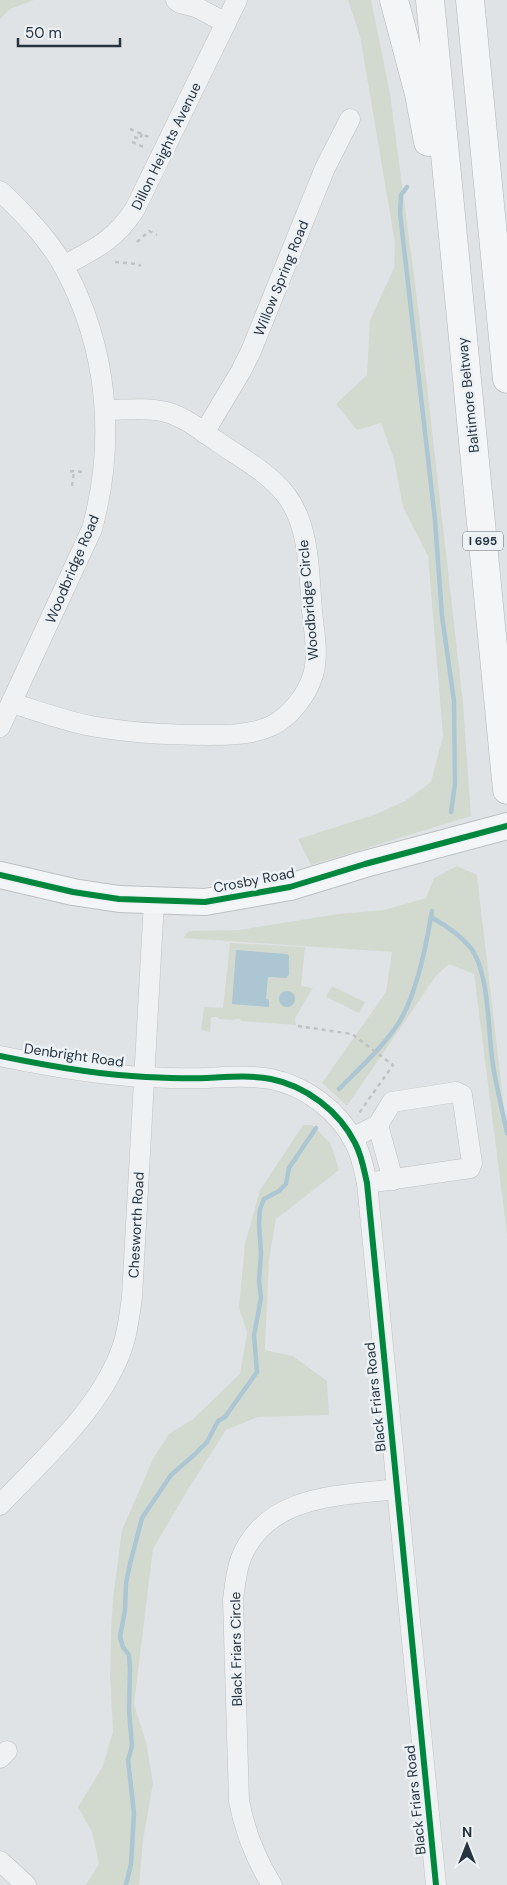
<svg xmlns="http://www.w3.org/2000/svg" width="507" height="1885" font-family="'DM Sans',sans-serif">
<rect width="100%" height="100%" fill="#e0e3e5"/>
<g fill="#d2dad0">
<polygon points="0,0 34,0 10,9 0,19"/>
<polygon points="348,0 371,0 390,93 418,307 463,703 471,816 311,865 298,839 374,815 405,801 431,782 443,736 428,556 403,507 394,459 381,423 357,430 336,404 367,375 370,320 394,268 395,243 360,36"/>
<polygon points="457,866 477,875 507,1134 507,1234 474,974 449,964 436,976 347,1106 322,1083 386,992 392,952 183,938 189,931 239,930 338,914 384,910 426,898 434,878"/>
<polygon points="230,943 305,947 301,986 313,988 295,1018 296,1025 241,1021 240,1019 234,1019 233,1020 219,1019 218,1017 211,1017 210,1032 201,1030 204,1007 223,1008"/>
<polygon points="332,986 365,1002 359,1013 326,997"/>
<polygon points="303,1125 312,1125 331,1144 339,1170 276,1219 269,1260 265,1350 293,1356 327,1381 329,1415 258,1417 226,1430 187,1491 153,1549 134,1704 146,1742 153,1783 143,1841 139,1885 86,1885 99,1864 92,1832 78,1807 103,1766 113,1731 110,1677 111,1632 113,1598 122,1530 154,1457 169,1434 193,1419 240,1374 247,1333 239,1307 245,1244 260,1190"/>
</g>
<g fill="#acc6d3">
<polygon points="236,950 287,954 289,956 289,975 286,978 268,977 266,999 269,1000 269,1007 232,1004"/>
<circle cx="287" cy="999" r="8"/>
</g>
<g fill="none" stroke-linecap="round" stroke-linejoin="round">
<g stroke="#acc6d3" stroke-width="4.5">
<polyline points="407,187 401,195 400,213 435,520 442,616 454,701 455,784 451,812"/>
<path d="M431,917C445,925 459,934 470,947C489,971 488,1027 492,1058C495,1083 502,1108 507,1133"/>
<path d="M339,1089C359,1069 382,1048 398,1024C417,994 426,946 432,911"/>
<polyline points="126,1885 131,1864 134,1813 128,1760 132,1746 129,1710 130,1668 129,1655 123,1647 120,1637 125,1610 126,1583 130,1564 142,1518 171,1475 195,1454 207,1442 218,1421 225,1417 257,1372 254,1335 261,1298 259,1281 261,1253 259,1224 260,1209 264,1199 279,1191 286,1184 289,1168 316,1128"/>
</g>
<defs>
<g id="minor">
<polyline points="176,0 180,3 196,7 226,23"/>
<path d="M0,191C22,211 50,241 64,267C108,348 116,441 92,529L0,727"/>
<path d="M63,266C95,249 115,240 135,209L237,0"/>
<polyline points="204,433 241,371 251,351 325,168 350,119"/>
<path d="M12,703C38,711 64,721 91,726C130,733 169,735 208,735C228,735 252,735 271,726C290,717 307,695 313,675C319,655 314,631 312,611C309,574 310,526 286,495C268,472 241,458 218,442C202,431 185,417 166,412C146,407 125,410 105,410"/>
<path d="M0,1056C48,1066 97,1075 146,1077C166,1078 187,1079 207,1078C228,1077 250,1075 271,1079C306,1086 339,1111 355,1143C362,1156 364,1170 367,1183L436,1885"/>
<polyline points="378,1125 393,1180"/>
<polyline points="352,1138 378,1125 392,1102 456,1092 462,1095 472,1163 470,1168 367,1183"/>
<path d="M0,1505C44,1458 105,1405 124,1342C128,1328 130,1312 132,1297L154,901"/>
<polyline points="0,1758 7,1751"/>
<polyline points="0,1861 26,1885"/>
<path d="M272,1885C255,1858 245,1832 239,1801L233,1600C235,1586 236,1571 241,1558C267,1494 339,1496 397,1489"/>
</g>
<polyline id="major" points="0,875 73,892 119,899 205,902 290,887 365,864 507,826"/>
<g id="highway">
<polyline points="394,0 419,94 428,142"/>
<polyline points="430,0 507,790"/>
<polyline points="470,0 507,379"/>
</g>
</defs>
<use href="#minor" stroke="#bec1c3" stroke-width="21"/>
<use href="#major" stroke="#bcc0c3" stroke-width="28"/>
<use href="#highway" stroke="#b2b7ba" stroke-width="29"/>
<g stroke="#bfc3c5" stroke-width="2.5" stroke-dasharray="4 4" stroke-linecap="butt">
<polyline points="130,129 151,138"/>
<polyline points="134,137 140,139 142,134"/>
<polyline points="132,142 146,148"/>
<polyline points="137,242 149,231 157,235"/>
<polyline points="115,262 138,264 141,266"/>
<polyline points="70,471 86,472"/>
<polyline points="72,486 74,471"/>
<polyline points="298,1026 352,1034 393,1065 357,1116"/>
</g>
<use href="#minor" stroke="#eff1f2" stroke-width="20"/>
<use href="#major" stroke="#f4f5f6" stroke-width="26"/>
<use href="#highway" stroke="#f4f5f6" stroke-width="28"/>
<defs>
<g id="cycleway">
<polyline points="0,875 73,892 119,899 205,902 290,887 365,864 507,826"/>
<path d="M0,1056C48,1066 97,1075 146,1077C166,1078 187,1079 207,1078C228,1077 250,1075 271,1079C306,1086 339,1111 355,1143C362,1156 364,1170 367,1183L436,1885"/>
</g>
</defs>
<use href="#cycleway" stroke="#edf2f6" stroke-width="9"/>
<use href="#cycleway" stroke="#00873e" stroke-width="6"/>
</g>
<g text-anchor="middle" stroke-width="5" stroke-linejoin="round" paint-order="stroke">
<rect fill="#edf2f6" stroke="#626d77" stroke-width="1" x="463" y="531.5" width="40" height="19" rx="4"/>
<g font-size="12" font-weight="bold" fill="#263440">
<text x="483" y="545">I 695</text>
</g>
<g font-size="14" fill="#263440" stroke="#edf2f6">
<text transform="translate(166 146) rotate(-64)" y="5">Dillon Heights Avenue</text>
<text transform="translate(281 278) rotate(-68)" y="5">Willow Spring Road</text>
<text transform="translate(468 395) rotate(-96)" y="5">Baltimore Beltway</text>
<text transform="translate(72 569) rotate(-67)" y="5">Woodbridge Road</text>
<text transform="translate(308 600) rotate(-95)" y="5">Woodbridge Circle</text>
<text transform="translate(254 880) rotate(-11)" y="5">Crosby Road</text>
<text transform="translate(74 1055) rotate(8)" y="5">Denbright Road</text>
<text transform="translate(136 1225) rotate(-87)" y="5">Chesworth Road</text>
<text transform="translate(375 1397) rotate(-96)" y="5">Black Friars Road</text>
<text transform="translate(236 1649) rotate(-91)" y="5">Black Friars Circle</text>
<text transform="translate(415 1800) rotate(-96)" y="5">Black Friars Road</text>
</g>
</g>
<g transform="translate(467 1845)" stroke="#edf2f6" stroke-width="4" paint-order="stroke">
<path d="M0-4L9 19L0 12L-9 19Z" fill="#263440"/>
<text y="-8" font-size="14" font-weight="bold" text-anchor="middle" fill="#263440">N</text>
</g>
<path d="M18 38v8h102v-8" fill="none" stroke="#263440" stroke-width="2.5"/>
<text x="25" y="38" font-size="15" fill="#263440" stroke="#edf2f6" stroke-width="4" paint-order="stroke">50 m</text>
</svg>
